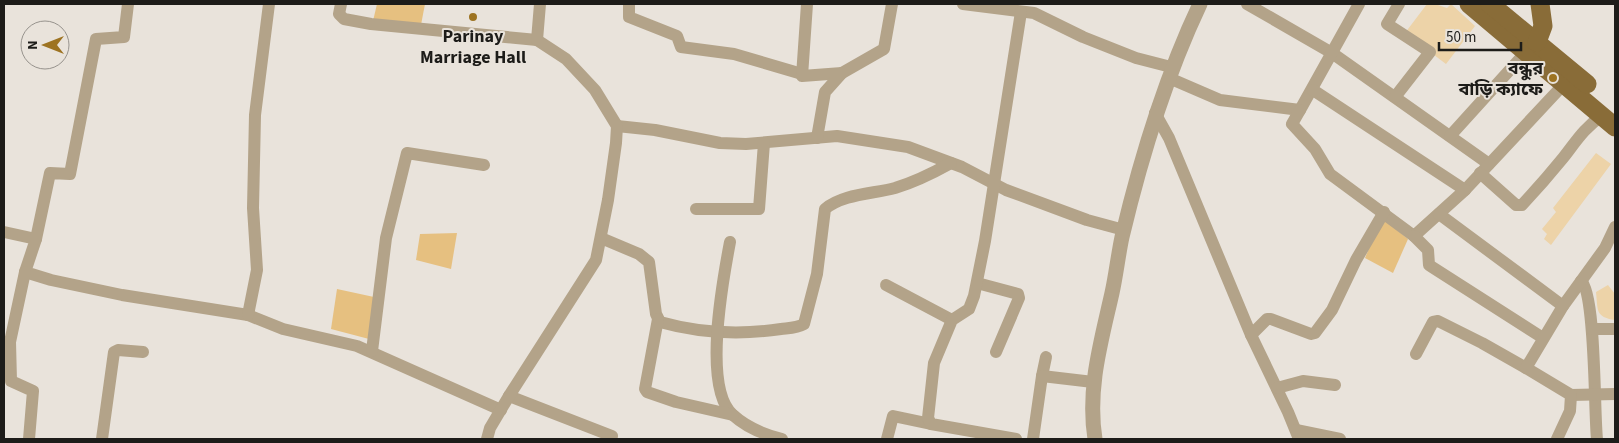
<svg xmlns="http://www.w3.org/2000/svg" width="1619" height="443" font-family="'Source Sans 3','Noto Sans Bengali',sans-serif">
<rect width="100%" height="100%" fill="#e9e3db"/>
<g fill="#edd3a8">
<polygon points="1427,4 1435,4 1447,8 1451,4 1475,26 1446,64 1405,33"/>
<polygon points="1596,153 1611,164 1551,245 1544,239 1547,234 1542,229 1556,212 1553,208"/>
<path d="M1608,285L1615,294V320C1595,317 1598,310 1596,292Z"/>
</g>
<g fill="#e6c080">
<polygon points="377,4 425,4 420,30 373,21"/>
<polygon points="1382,218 1408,239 1393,273 1365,258"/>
<polygon points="457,233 451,269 416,260 420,234"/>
<polygon points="337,289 374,297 369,339 331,329"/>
</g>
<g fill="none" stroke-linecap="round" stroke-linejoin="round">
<g stroke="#b3a389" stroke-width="12">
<polyline points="341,4 339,14 344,19 371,24 537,40"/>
<polyline points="629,4 629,17 677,36 681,47 734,54 802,74"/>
<polyline points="807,4 802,76 842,73"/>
<polyline points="963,4 1034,13 1083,37 1136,58 1171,67"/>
<polyline points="1247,4 1332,53 1489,164"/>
<polyline points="1169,78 1220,100 1300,110 1359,4"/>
<polyline points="1313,90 1465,190 1565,83"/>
<polyline points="1395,97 1430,52 1387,24 1399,4"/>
<polyline points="1300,110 1292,124 1315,149 1330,174 1414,236 1465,190"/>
<polyline points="1155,113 1169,138 1251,335 1288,412 1299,439"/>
<polyline points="617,126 655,130 720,143 746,144 837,136 908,147 962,167 1006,190 1087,220 1124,230"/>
<polyline points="1450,136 1526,52"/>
<polyline points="817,138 825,92 842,73 884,49 892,4"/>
<path d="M1480,173L1516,205H1522C1536,190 1550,174 1563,158C1577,140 1584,128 1603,115"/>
<polyline points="696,209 759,209 764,143"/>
<polyline points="1439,214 1563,306"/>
<polyline points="4,232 36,239 25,272 51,280 122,295 248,315 283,329 357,346 501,410"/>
<polyline points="1414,236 1428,250 1429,265 1432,267 1543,338"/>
<path d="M601,238L639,254L649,262L656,314L660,322C699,333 741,335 781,329C789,328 797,328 804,324L817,274L825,209C843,194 872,194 895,188C915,182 933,173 951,163"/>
<polyline points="36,239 50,173 70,174 96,39 124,37 128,4"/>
<path d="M730,242C723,279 702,388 733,415C746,427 766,435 782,439"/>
<path d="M1581,281C1596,293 1594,413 1597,439"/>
<polyline points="977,283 1018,294 1019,298 996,352"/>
<polyline points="886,285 952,320"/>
<polyline points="248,315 257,270 253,208 255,115 269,4"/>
<polyline points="658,319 645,389 647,392 676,402 733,415"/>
<polyline points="1592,329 1615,329"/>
<polyline points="1251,335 1267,319 1271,319 1311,334 1315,333 1332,310 1356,260 1384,212"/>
<polyline points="4,342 10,342 25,272"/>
<polyline points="10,342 11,381 33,391 29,439"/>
<polyline points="372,351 386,238 407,153 484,165"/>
<polyline points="1416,354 1433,322 1438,321 1482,343 1526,368"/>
<polyline points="1042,376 1046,357"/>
<polyline points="1277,388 1303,381 1335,385"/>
<polyline points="1571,395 1615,394"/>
<polyline points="509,396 612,436"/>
<polyline points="1296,430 1340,439"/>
<polyline points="102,439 114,352 118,350 143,352"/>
<polyline points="487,439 490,428 509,396 596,260 608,200 616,143 617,126 595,90 566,59 537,40 540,4"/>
<polyline points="887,439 893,416 931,424"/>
<polyline points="1016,439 931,424 928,418 934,363 952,320 969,309 974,296 985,241 1021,12"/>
<polyline points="1033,439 1042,376 1093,382"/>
<polyline points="1557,439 1570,411 1571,395 1526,368 1563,306 1605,248 1615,227"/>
</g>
<path stroke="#b3a389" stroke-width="15" d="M1095,439C1087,389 1101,342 1112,293C1116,275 1118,256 1122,237C1141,157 1165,78 1200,4"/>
<g stroke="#896c38" stroke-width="19">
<polyline points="1469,4 1615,127"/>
<polyline points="1490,4 1587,84"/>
<polyline points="1537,42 1543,26 1540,4"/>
</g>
</g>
<g fill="#9d7321" stroke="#e9e3db" stroke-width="2">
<circle cx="473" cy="17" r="5"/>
<circle cx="1553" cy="78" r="5"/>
</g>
<g text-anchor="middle" stroke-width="4" stroke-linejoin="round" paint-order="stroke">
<g font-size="18" font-weight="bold" fill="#1d1c19" stroke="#e9e3db">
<text x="473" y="42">Parinay<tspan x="473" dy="21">Marriage Hall</tspan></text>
<text x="1543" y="74" text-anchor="end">বন্ধুর<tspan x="1543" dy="21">বাড়ি ক্যাফে</tspan></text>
</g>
</g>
<rect width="1619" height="443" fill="none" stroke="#1d1c19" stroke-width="10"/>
<g transform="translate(45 45) rotate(270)"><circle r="24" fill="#e9e3db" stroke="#97938d"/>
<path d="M0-4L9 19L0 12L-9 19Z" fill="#9d7321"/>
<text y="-8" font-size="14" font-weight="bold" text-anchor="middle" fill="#1d1c19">N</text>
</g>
<path d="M1439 42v8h82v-8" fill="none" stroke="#1d1c19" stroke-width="2.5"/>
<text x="1446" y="42" font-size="15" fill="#1d1c19" stroke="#e9e3db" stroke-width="4" paint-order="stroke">50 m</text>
</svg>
